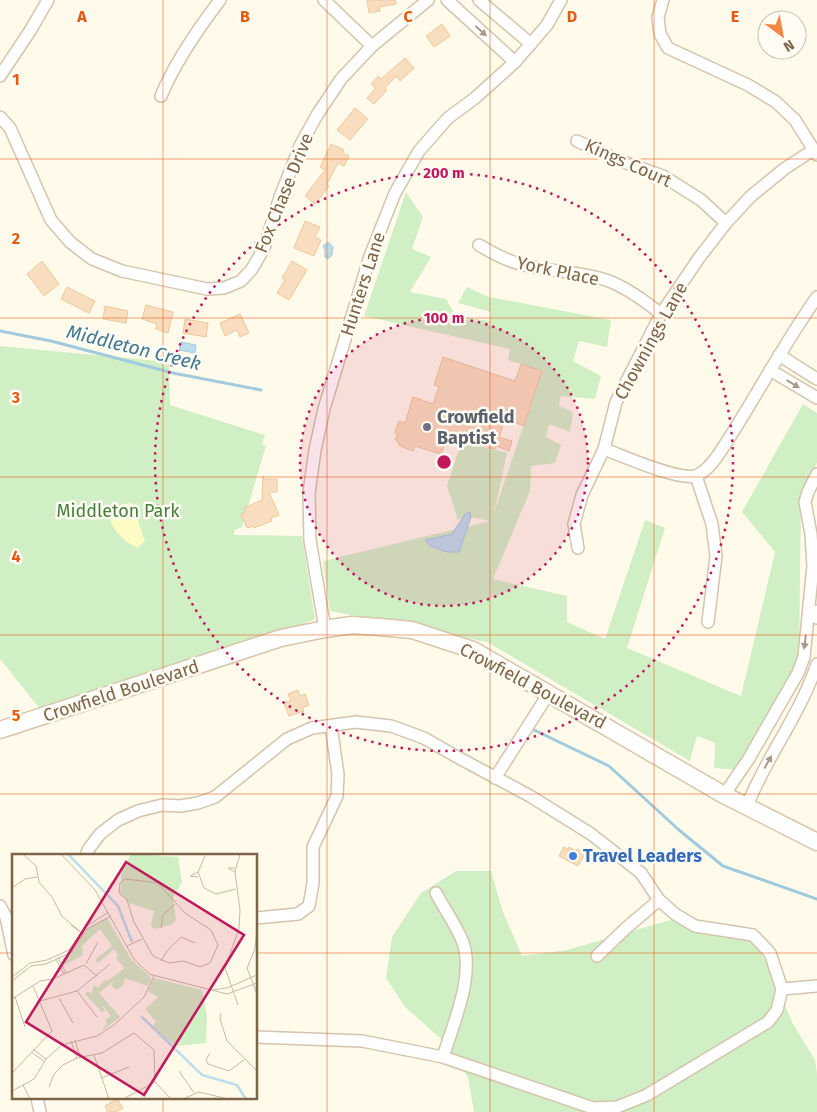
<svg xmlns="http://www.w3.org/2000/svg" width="817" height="1112" font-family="'Fira Sans',sans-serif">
<rect width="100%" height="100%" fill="#fffaea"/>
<g fill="#d0efc5">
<polygon points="406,192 423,217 412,249 431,257 410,292 446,299 456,316 489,321 491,312 458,303 467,287 489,297 611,320 607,347 579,341 573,361 601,376 595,399 561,396 559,406 573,412 570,432 549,424 546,437 561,445 555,463 531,466 530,491 493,579 567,596 567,622 605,639 645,520 665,528 627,648 741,696 775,552 742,512 803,404 817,413 817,463 801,496 799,662 739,770 714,768 715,743 697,736 690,761 487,642 330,611 323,561 490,521 471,517 470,512 458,520 447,486 462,441 507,453 494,513 542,371 508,360 510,349 364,316"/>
<polygon points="0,346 169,362 170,405 265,435 262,444 266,446 242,527 235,530 234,535 302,536 315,620 306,622 303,626 40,709 0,659"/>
<polygon points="456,871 491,871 503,912 522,956 567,950 674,919 753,938 771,972 793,1024 815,1060 817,1074 817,1112 474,1112 468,1077 440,1038 405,1007 386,978 392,937 421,893"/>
</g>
<path fill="#fffbc4" d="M132,503L145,541L138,548C125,542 115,533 110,520C114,507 119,504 132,503Z"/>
<g fill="#bbddec" stroke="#a0cbdf">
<polygon points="328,242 333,247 332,255 328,259 325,257 325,250 323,246"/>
<polygon points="181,342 196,345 195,353 179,350"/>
<polygon points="470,512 471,517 459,552 447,552 430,546 425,540 452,534 465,514"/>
</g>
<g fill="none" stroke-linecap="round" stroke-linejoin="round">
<g stroke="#a0cbdf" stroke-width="3">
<polyline points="0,331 51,341 173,373 261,390"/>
<polyline points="530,728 609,766 679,830 723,866 817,899"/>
</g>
</g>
<g fill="#f8debe" stroke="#edc89c">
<polygon points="367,0 395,0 396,4 379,7 380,11 369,13"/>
<polygon points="442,24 450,36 434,47 426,36"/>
<polygon points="405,58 414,68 400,81 396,76 385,88 387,90 374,104 367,98 376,88 371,84 378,76 381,79"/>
<polygon points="355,108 368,119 350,140 337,130"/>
<polygon points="331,144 344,150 343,153 349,156 344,166 338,163 327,184 329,186 315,204 305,196 325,170 320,167"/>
<polygon points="305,221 320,227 315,237 321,240 314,256 294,248"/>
<polygon points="42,261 59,284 44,296 27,274"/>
<polygon points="292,261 307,270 289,300 277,293 285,280 282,278"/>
<polygon points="67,287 95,301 89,313 61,299"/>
<polygon points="146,305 173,312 168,333 156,329 157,324 142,319"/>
<polygon points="105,306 128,311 126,323 103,319"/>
<polygon points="240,314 249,333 240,337 237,330 225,336 220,323"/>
<polygon points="185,319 208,323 206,337 183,333"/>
<polygon points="443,357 515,381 521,364 542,371 524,426 505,419 499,437 512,441 509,451 496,446 495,449 448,435 441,454 415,446 413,451 400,446 395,438 398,437 395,432 399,421 405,423 413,397 433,404 439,387 434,385"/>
<polygon points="263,476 264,479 277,479 277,492 269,492 279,515 271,518 272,521 254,528 253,526 247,528 241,514 246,512 244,508 262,500"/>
<polygon points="298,690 300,696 305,694 309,705 302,708 304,711 289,716 284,703 291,701 288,694"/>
<polygon points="564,847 568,849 569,847 576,851 577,849 585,854 578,866 559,856"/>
<polygon points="117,1099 123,1108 116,1112 108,1112 105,1106"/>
</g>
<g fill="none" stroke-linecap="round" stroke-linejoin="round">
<defs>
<g id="minor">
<polyline points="324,0 372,46"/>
<polyline points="447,0 515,62"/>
<polyline points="479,0 531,44"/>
<polyline points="663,0 658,17 660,34 668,48 748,85 776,102 795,120 817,155"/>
<polyline points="0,76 30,31 48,0"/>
<path d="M161,96C175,62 198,29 220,0"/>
<polyline points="0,117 10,128 51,220 70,242 92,259 122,271 207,289 224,288 241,281 252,269 264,248 280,197 300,146 317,115 341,79 372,46 428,0"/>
<polyline points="577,141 618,160 663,176 701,200 726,223"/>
<path d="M479,245C496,255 513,264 533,267C558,272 584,272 609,281C629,289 645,301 661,314"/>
<polyline points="779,355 817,379"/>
<polyline points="770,370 817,398"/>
<path d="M604,449C623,456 677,480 695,476C706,473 718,456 724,446C756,397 783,345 817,297"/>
<polyline points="696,476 712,524 716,556 708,622"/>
<polyline points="578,548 574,524 582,495 604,449 616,402 661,314 699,258 726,223 750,197 784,169 813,150"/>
<polyline points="817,611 809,613 817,618"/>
<polyline points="325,629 310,540 309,493 315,450 324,409 370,256 395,193 419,151 448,118 475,98 515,62 547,25 561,0"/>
<polyline points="495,778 549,693"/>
<polyline points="724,795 748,760 798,673 804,657 813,566 811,534 805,502 808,492 817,474"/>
<path d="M747,806C766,757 800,715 817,664"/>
<polyline points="86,856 88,850 100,834 118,820 138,811 162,805 180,806 198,803 215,797 287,739 312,728 356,722 391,726 424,738 459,758 530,796 591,834 641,873 659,900 675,914 695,926 753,935 770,953 782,989 777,1010 768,1022 647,1095 617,1107 593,1108 443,1057 362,1041 256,1037"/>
<path d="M436,893C444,908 455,924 462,940C476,974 453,1024 443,1057"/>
<polyline points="0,906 6,917 14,955"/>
<polyline points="256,918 298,914 309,906 313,883 313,847 337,796 338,774 331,726"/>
<polyline points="597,956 625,929 659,900"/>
<polyline points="782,989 817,986"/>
<polyline points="37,1098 40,1112"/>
</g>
<polyline id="secondary" points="0,730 281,638 325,629 352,625 380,627 412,630 473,650 724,795 817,842"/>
</defs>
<use href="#minor" stroke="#d4c4ad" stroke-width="14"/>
<use href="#secondary" stroke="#d8c5aa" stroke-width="19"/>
<use href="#minor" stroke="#fff" stroke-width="11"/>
<use href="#secondary" stroke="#fff" stroke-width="16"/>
</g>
<defs><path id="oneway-solid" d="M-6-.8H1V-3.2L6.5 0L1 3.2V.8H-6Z" transform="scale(1.25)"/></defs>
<g fill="#ab9a89">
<use href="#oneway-solid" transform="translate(481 31) rotate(42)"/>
<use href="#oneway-solid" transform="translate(793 384) rotate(31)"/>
<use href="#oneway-solid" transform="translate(805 642) rotate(97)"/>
<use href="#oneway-solid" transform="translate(768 762) rotate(-61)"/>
</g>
<path fill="none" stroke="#e8590c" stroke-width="1" stroke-opacity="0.55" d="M163,0V856M327,0V1112M490,0V1112M654,0V1112M0,159H817M0,318H817M0,477H817M0,635H817M0,794H817M0,953H14M256,953H817M163,1098V1112"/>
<circle cx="444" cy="462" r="144" fill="#c2185b" fill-opacity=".12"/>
<g fill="none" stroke="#c2185b" stroke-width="2.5" stroke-dasharray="2.5 5">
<circle cx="444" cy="462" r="144"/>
<circle cx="444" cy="462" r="289"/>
</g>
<circle fill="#6b7280" stroke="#fffcf3" stroke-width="2" cx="427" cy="427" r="5"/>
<circle fill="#3f7fe0" stroke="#fffcf3" stroke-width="2" cx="573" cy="856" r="5"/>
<g text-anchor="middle" stroke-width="5" stroke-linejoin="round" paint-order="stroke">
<g font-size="18" fill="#7e6449" stroke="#fffcf3">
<text transform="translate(628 163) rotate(24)" y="6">Kings Court</text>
<text transform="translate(284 193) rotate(-68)" y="6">Fox Chase Drive</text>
<text transform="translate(558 271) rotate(12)" y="6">York Place</text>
<text transform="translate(363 284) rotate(-72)" y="6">Hunters Lane</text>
<text transform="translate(651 341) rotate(-61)" y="6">Chownings Lane</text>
<text transform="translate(533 686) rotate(28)" y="6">Crowfield Boulevard</text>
<text transform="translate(121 691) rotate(-18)" y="6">Crowfield Boulevard</text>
</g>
<g font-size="18" font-weight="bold" fill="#5b616d" stroke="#fffcf3" text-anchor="start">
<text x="437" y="423">Crowfield<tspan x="437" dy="21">Baptist</tspan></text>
</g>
<g font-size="18" fill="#457f3c" stroke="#fffcf3">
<text x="118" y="517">Middleton Park</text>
</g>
<g font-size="18" font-weight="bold" fill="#366cbe" stroke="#fffcf3" text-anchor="start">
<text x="583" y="862">Travel Leaders</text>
</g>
<g font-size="19" font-style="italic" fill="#3f7894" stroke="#fffcf3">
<text transform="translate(134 347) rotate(14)" y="7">Middleton Creek</text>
</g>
</g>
<g transform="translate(12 854)">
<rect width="245" height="245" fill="#fffaea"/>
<path d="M119,0L166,3L170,28L161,44L164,66L159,71L144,75L139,72L142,57L117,49L108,39L110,16ZM95,64L119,105L139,124L136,132L109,123L113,125L111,131L105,136L99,131L102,127L87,139L108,163L90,177L95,169L93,166L99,162L90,151L93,157L90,158L73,140L76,137L79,140L82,131L87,134L89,128L91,131V127L97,126L113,114L104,105L106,101L102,95L86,109L83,106L100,92L88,75L70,92L71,101L53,111L50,105L61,98L76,74ZM142,124L190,136L195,162L194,189L164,192L140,174L144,168L133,155L146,143L136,137Z" fill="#d0efc5"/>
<path fill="none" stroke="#bbddec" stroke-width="2.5" d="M56,0L106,52L120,88M129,162L190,221L225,231L234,245"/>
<path fill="none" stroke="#c7baa5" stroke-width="1" d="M11,0L24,12L27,28L40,43L50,62L71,80L59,71M49,0L83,36L122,105L137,120L215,140L245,129M194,0L186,18L192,34L204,40L224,35M186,18L178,22L186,23M223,18L216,14H223M113,25L146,29L173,59L199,76L206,91L198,109L188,113L172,107L157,109L141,102L122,68L115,46L107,39L108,29ZM0,34L13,25L25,23M149,74L151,61L163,50M245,74L243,95L235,114L245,140M115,92L130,85M46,103L54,119M44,105L52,120M149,107L155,97L169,83L183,89M74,110L86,88M0,123L18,109L35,106L57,96L73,73L97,58M0,127L19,112L34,110L60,98L75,75L99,62M200,136L215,134L245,121M65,137L85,163M3,143L13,173M47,144L61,169M0,145L28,127L41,125L72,111L85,122M28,147L65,137L98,110M226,151L213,114L227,75L228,56L223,18L228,0M209,159L208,165L215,187L245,217M63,186L68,203M59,187L65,204M21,195L34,205M19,198L32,207M198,199L194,205L196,210L217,217L232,206M82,201L97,245M167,217L182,239M0,219L40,177L21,132M89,224L117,213M11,231L18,245M37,233L42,220L51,211L65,204L90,199L122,179L142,196L143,228L159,245M0,237L22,225L34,205L50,191L85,182L102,171L132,143L142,122M111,245L143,228M171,245L187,238L216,245"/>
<path fill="#c2185b" fill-opacity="0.15" stroke="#c2185b" stroke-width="2.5" d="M114,8L232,81L132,241L14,168Z"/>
<rect width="245" height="245" fill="none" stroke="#7e6449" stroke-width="2.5"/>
</g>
<g font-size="16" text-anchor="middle" font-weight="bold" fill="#e8590c" stroke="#fffcf3" stroke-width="5" stroke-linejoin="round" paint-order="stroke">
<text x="82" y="22">A</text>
<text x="245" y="22">B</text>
<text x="408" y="22">C</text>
<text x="572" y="22">D</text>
<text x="735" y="22">E</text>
<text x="16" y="85">1</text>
<text x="16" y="244">2</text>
<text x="16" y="403">3</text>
<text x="16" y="562">4</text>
<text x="16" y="721">5</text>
</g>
<circle cx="444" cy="462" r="8" fill="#c2185b" stroke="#fffcf3" stroke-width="2.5"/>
<g font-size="15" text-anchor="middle" font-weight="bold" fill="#c2185b" stroke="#fffcf3" stroke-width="5" stroke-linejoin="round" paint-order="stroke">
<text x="444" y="178">200 m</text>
<text x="444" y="323">100 m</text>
</g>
<g transform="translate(782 35) rotate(148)"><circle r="24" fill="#fffcf3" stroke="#cbbfaf"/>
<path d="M0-4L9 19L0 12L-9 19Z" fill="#f68742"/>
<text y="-8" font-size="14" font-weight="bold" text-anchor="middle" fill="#7e6449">N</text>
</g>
</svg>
